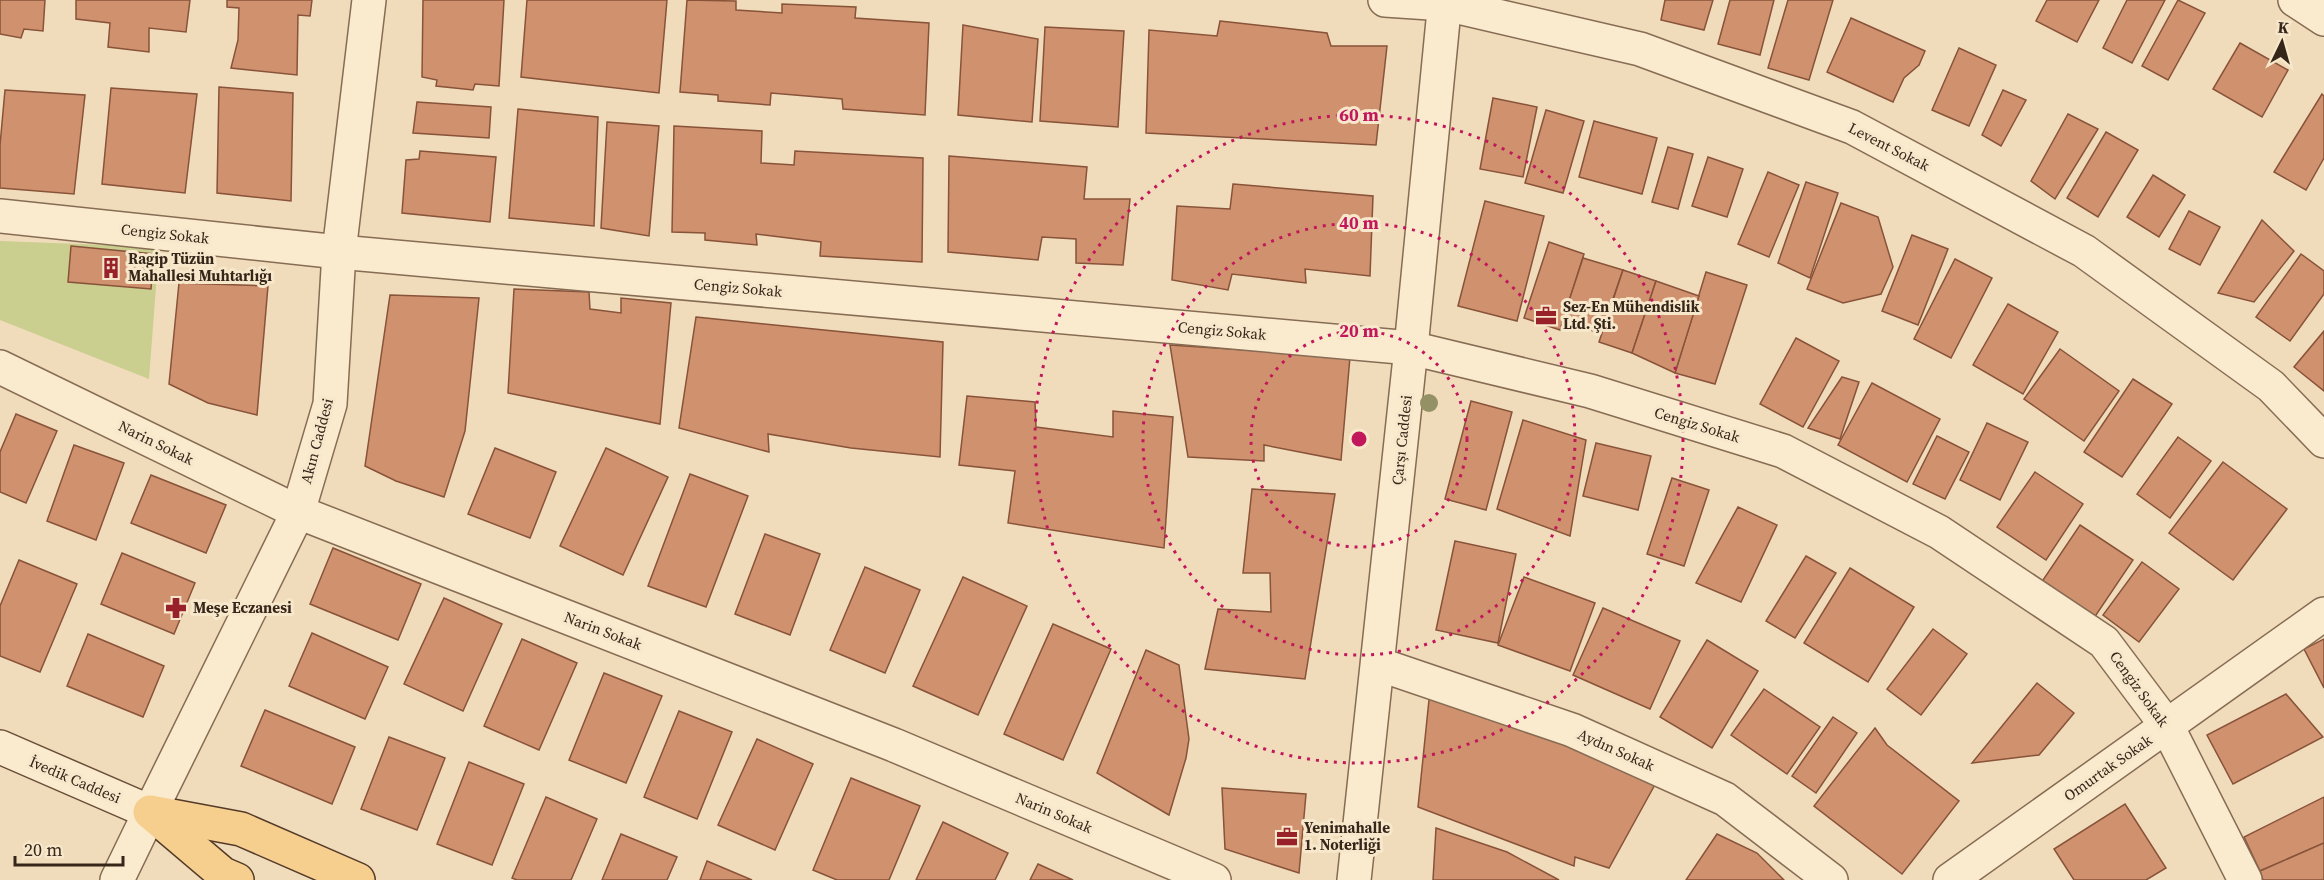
<svg xmlns="http://www.w3.org/2000/svg" width="2324" height="880" font-family="'Source Serif 4',serif">
<rect width="100%" height="100%" fill="#f0dcbb"/>
<polygon fill="#cace8f" points="0,241 159,247 149,379 0,320"/>
<g fill="#d0916f" stroke="#885339" stroke-width="1.5">
<polygon points="0,0 45,0 43,31 24,29 21,38 0,34"/>
<polygon points="76,0 190,0 186,32 149,28 149,52 108,47 110,23 76,19"/>
<polygon points="227,0 312,0 310,16 298,15 297,75 231,68 238,40 239,8 227,7"/>
<polygon points="423,0 504,0 499,86 475,84 473,90 436,86 437,80 422,77"/>
<polygon points="527,0 667,0 659,93 521,77"/>
<polygon points="687,0 736,1 736,10 782,13 782,4 856,7 855,18 929,23 925,115 843,109 842,99 771,93 770,105 718,101 718,95 680,92"/>
<polygon points="1665,0 1713,0 1704,30 1661,20"/>
<polygon points="1730,0 1774,0 1760,55 1718,44"/>
<polygon points="1788,0 1833,0 1809,80 1768,68"/>
<polygon points="2047,0 2099,0 2077,42 2036,21"/>
<polygon points="2127,0 2165,0 2132,63 2103,48"/>
<polygon points="2178,0 2205,13 2168,80 2142,66"/>
<polygon points="1851,18 1925,51 1919,65 1904,78 1893,102 1827,72"/>
<polygon points="1220,21 1327,33 1331,46 1387,46 1376,145 1146,133 1149,30 1217,36"/>
<polygon points="963,25 1038,39 1032,122 958,115"/>
<polygon points="1045,27 1124,31 1118,127 1040,121"/>
<polygon points="2240,43 2288,70 2262,117 2213,89"/>
<polygon points="1959,48 1996,65 1969,126 1932,110"/>
<polygon points="219,87 293,93 291,201 217,193"/>
<polygon points="111,88 197,94 185,193 102,184"/>
<polygon points="5,90 85,95 74,194 0,188 0,145"/>
<polygon points="2003,90 2026,100 2001,146 1982,135"/>
<polygon points="2322,94 2324,96 2324,158 2306,190 2274,172"/>
<polygon points="1493,98 1537,107 1523,177 1480,169"/>
<polygon points="417,102 491,107 489,138 413,133"/>
<polygon points="518,109 598,117 594,226 509,218"/>
<polygon points="1546,110 1584,121 1563,193 1525,183"/>
<polygon points="2068,114 2098,129 2055,199 2031,181"/>
<polygon points="1594,121 1657,138 1642,194 1579,177"/>
<polygon points="607,122 659,126 649,236 601,228"/>
<polygon points="674,126 762,131 761,163 794,165 795,151 923,158 922,262 820,256 821,242 756,234 757,245 705,240 705,233 672,232"/>
<polygon points="2106,132 2138,150 2098,217 2067,198"/>
<polygon points="1668,147 1693,154 1678,209 1652,202"/>
<polygon points="420,151 496,157 490,222 402,213 406,160 419,159"/>
<polygon points="949,156 1087,167 1084,199 1130,199 1123,265 1076,263 1076,239 1042,237 1038,260 948,252"/>
<polygon points="1708,157 1743,169 1727,217 1692,206"/>
<polygon points="1768,172 1799,185 1769,257 1738,244"/>
<polygon points="2153,175 2185,195 2159,237 2127,217"/>
<polygon points="1806,182 1838,193 1810,278 1778,263"/>
<polygon points="1233,184 1373,196 1370,276 1305,269 1306,283 1232,274 1228,290 1172,280 1177,206 1230,209"/>
<polygon points="1485,201 1544,216 1517,321 1458,306"/>
<polygon points="1841,203 1878,217 1893,267 1881,294 1843,303 1807,289"/>
<polygon points="2189,211 2220,227 2200,265 2169,249"/>
<polygon points="2262,220 2294,251 2254,302 2218,293"/>
<polygon points="1912,235 1948,249 1918,325 1882,311"/>
<polygon points="1549,242 1584,254 1560,330 1524,318"/>
<polygon points="71,246 154,254 151,289 68,282"/>
<polygon points="2301,254 2324,271 2324,294 2290,341 2256,317"/>
<polygon points="1583,258 1623,270 1601,333 1562,322"/>
<polygon points="1955,259 1992,278 1951,358 1914,339"/>
<polygon points="1623,270 1656,281 1632,353 1599,342"/>
<polygon points="1706,272 1747,285 1715,384 1675,373"/>
<polygon points="1656,281 1699,296 1675,373 1632,353"/>
<polygon points="179,283 268,286 257,415 208,403 169,384"/>
<polygon points="514,289 589,292 590,309 621,313 621,298 671,303 660,424 508,393"/>
<polygon points="390,295 479,298 465,431 444,497 396,481 365,466"/>
<polygon points="2008,304 2058,332 2023,394 1973,365"/>
<polygon points="696,317 943,342 940,457 851,448 768,434 769,452 679,428"/>
<polygon points="2324,331 2324,391 2294,367"/>
<polygon points="1796,338 1839,361 1803,427 1760,404"/>
<polygon points="1170,345 1350,357 1341,460 1264,445 1264,461 1188,457"/>
<polygon points="2060,349 2119,391 2084,441 2024,399"/>
<polygon points="1842,377 1859,382 1840,439 1808,428"/>
<polygon points="2133,379 2172,404 2122,477 2084,452"/>
<polygon points="1872,383 1940,419 1907,482 1838,445"/>
<polygon points="967,396 1035,402 1036,427 1113,437 1113,411 1173,417 1164,548 1008,523 1015,471 959,465"/>
<polygon points="1471,401 1512,412 1486,510 1445,499"/>
<polygon points="16,414 57,431 26,503 0,492 0,452"/>
<polygon points="1523,420 1586,440 1570,536 1497,509"/>
<polygon points="1987,423 2028,442 2000,500 1960,480"/>
<polygon points="1937,436 1969,452 1945,499 1913,484"/>
<polygon points="2178,437 2211,461 2170,518 2137,494"/>
<polygon points="1596,443 1651,456 1638,510 1583,496"/>
<polygon points="74,445 124,463 96,540 47,521"/>
<polygon points="495,448 556,472 530,538 468,514"/>
<polygon points="606,448 668,477 623,575 560,546"/>
<polygon points="2223,462 2287,509 2233,580 2169,533"/>
<polygon points="2035,472 2083,504 2046,560 1997,527"/>
<polygon points="690,474 748,496 706,607 648,586"/>
<polygon points="151,475 226,505 206,553 131,523"/>
<polygon points="1672,478 1709,490 1684,566 1647,554"/>
<polygon points="1252,489 1335,494 1305,679 1205,669 1218,609 1271,612 1270,573 1243,573"/>
<polygon points="1738,507 1777,525 1741,602 1696,583"/>
<polygon points="2080,525 2133,560 2094,618 2041,583"/>
<polygon points="765,534 820,554 790,635 735,614"/>
<polygon points="1455,541 1516,554 1498,643 1436,630"/>
<polygon points="333,548 421,584 398,640 310,604"/>
<polygon points="122,553 195,583 174,634 101,604"/>
<polygon points="1806,556 1836,573 1795,638 1766,621"/>
<polygon points="19,560 77,584 40,672 0,656 0,606"/>
<polygon points="2142,562 2179,589 2139,642 2103,615"/>
<polygon points="865,567 920,590 885,673 830,650"/>
<polygon points="1850,568 1914,607 1868,682 1804,643"/>
<polygon points="963,577 1027,606 978,715 913,686"/>
<polygon points="1524,577 1595,603 1570,671 1498,645"/>
<polygon points="444,598 502,624 463,711 404,684"/>
<polygon points="1603,608 1680,641 1650,709 1573,675"/>
<polygon points="1053,624 1111,649 1063,760 1004,734"/>
<polygon points="1933,629 1967,654 1921,715 1887,689"/>
<polygon points="312,633 388,667 365,719 289,686"/>
<polygon points="88,634 164,666 143,717 67,686"/>
<polygon points="522,639 577,663 539,750 484,726"/>
<polygon points="2324,639 2324,688 2304,649"/>
<polygon points="1707,640 1758,671 1712,748 1660,717"/>
<polygon points="1146,650 1179,665 1189,739 1186,758 1169,815 1097,773"/>
<polygon points="604,673 662,696 626,783 569,760"/>
<polygon points="2037,683 2074,713 2039,755 1972,763"/>
<polygon points="1764,689 1820,727 1787,774 1731,735"/>
<polygon points="1430,690 1657,781 1609,868 1575,857 1574,866 1418,807"/>
<polygon points="2286,694 2323,737 2233,784 2207,735"/>
<polygon points="265,710 355,747 332,804 241,766"/>
<polygon points="679,711 732,732 697,819 644,797"/>
<polygon points="1833,717 1857,733 1816,793 1792,776"/>
<polygon points="1875,728 1887,745 1959,801 1902,874 1814,806"/>
<polygon points="389,737 445,758 417,830 361,809"/>
<polygon points="757,739 813,764 775,850 718,825"/>
<polygon points="469,762 524,784 492,865 437,844"/>
<polygon points="851,778 920,806 889,880 837,880 813,870"/>
<polygon points="1222,788 1306,794 1299,873 1225,849"/>
<polygon points="546,797 597,819 571,880 517,880 512,878"/>
<polygon points="2324,797 2324,843 2260,871 2244,837"/>
<polygon points="2125,804 2166,868 2146,880 2074,880 2054,849"/>
<polygon points="943,822 1008,853 995,880 916,880"/>
<polygon points="1436,828 1507,852 1559,880 1433,880"/>
<polygon points="621,834 677,857 667,880 602,880"/>
<polygon points="1717,834 1757,853 1784,880 1686,880"/>
<polygon points="2324,843 2324,880 2263,880 2260,871"/>
<polygon points="707,861 752,880 700,880"/>
<polygon points="1038,864 1073,880 1030,880"/>
</g>
<g fill="none" stroke-linecap="round" stroke-linejoin="round">
<defs>
<g id="minor">
<polyline points="1385,0 1445,4 1640,49 1852,127 2084,251 2271,386 2324,441"/>
<polyline points="2295,0 2324,19"/>
<polyline points="0,216 339,252 1411,348 1590,391 1783,451 1939,532 2104,642 2167,726 2245,880"/>
<polyline points="0,367 298,512 894,745 1214,880"/>
<polyline points="1378,664 1572,730 1725,799 1831,880"/>
<polyline points="117,880 150,812"/>
<polyline points="1950,880 2324,614"/>
</g>
<g id="tertiary">
<polyline points="150,812 298,512 330,404 339,252 369,0"/>
<polyline points="1354,880 1411,348 1445,0"/>
</g>
<polyline id="secondary" points="0,747 150,812"/>
<g id="primary">
<polyline points="150,812 241,829 358,880"/>
<polyline points="151,813 223,874 237,880"/>
</g>
</defs>
<use href="#minor" stroke="#876c54" stroke-width="36"/>
<use href="#tertiary" stroke="#876c54" stroke-width="36"/>
<use href="#secondary" stroke="#694d38" stroke-width="36"/>
<use href="#primary" stroke="#543b29" stroke-width="36"/>
<use href="#minor" stroke="#faeace" stroke-width="33"/>
<use href="#tertiary" stroke="#faeace" stroke-width="33"/>
<use href="#secondary" stroke="#faeace" stroke-width="33"/>
<use href="#primary" stroke="#f6cf8f" stroke-width="33"/>
</g>
<circle fill="#959166" cx="1429" cy="403" r="9"/>
<g fill="none" stroke="#c2185b" stroke-width="3" stroke-dasharray="3 6">
<circle cx="1359" cy="439" r="108"/>
<circle cx="1359" cy="439" r="216"/>
<circle cx="1359" cy="439" r="324"/>
</g>
<defs>
<symbol id="building-bare" viewBox="-9 -9 18 18"><path d="M-4-6H4V6H1V3H-1V6H-4ZM-2.5-4.3h1.7v1.8h-1.7ZM.8-4.3h1.7v1.8H.8ZM-2.5-1h1.7V.8h-1.7ZM.8-1h1.7V.8H.8Z" fill="#99222a" stroke="#f7e7cb" stroke-width="2.5" paint-order="stroke"/></symbol>
<symbol id="office-bare" viewBox="-9 -9 18 18"><path d="M-6-3h4V-5.5h4V-3h4V5H-6ZM-1-4.5V-3h2v-1.5ZM-6 0V1H6V0Z" fill="#99222a" stroke="#f7e7cb" stroke-width="2.5" paint-order="stroke"/></symbol>
<symbol id="pharmacy-bare" viewBox="-9 -9 18 18"><path d="M-2-6h4v4h4v4h-4v4h-4v-4h-4v-4h4Z" fill="#99222a" stroke="#f7e7cb" stroke-width="2.5" paint-order="stroke"/></symbol>
</defs>
<g fill-rule="evenodd">
<use href="#building-bare" x="96" y="253" width="30" height="30"/>
<use href="#office-bare" x="1531" y="301" width="30" height="30"/>
<use href="#pharmacy-bare" x="161" y="593" width="30" height="30"/>
<use href="#office-bare" x="1272" y="822" width="30" height="30"/>
</g>
<g text-anchor="middle" stroke-width="6" stroke-linejoin="round" paint-order="stroke">
<g font-size="15" fill="#36261a" stroke="#f7e7cb">
<text transform="translate(1889 147) rotate(27)" y="5">Levent Sokak</text>
<text transform="translate(165 234) rotate(6)" y="5">Cengiz Sokak</text>
<text transform="translate(738 288) rotate(5)" y="5">Cengiz Sokak</text>
<text transform="translate(1222 331) rotate(5)" y="5">Cengiz Sokak</text>
<text transform="translate(1697 425) rotate(17)" y="5">Cengiz Sokak</text>
<text transform="translate(1402 440) rotate(-84)" y="5">Çarşı Caddesi</text>
<text transform="translate(317 441) rotate(-75)" y="5">Akın Caddesi</text>
<text transform="translate(156 443) rotate(26)" y="5">Narin Sokak</text>
<text transform="translate(603 631) rotate(21)" y="5">Narin Sokak</text>
<text transform="translate(2139 689) rotate(54)" y="5">Cengiz Sokak</text>
<text transform="translate(1616 750) rotate(24)" y="5">Aydın Sokak</text>
<text transform="translate(2108 768) rotate(-35)" y="5">Omurtak Sokak</text>
<text transform="translate(75 780) rotate(23)" y="5">İvedik Caddesi</text>
<text transform="translate(1054 813) rotate(23)" y="5">Narin Sokak</text>
</g>
<g font-size="15" font-weight="bold" fill="#36261a" stroke="#f7e7cb" text-anchor="start">
<text x="128" y="264">Ragip Tüzün<tspan x="128" dy="17">Mahallesi Muhtarlığı</tspan></text>
<text x="1563" y="312">Sez-En Mühendislik<tspan x="1563" dy="17">Ltd. Şti.</tspan></text>
<text x="193" y="613">Meşe Eczanesi</text>
<text x="1304" y="833">Yenimahalle<tspan x="1304" dy="17">1. Noterliği</tspan></text>
</g>
</g>
<circle cx="1359" cy="439" r="9" fill="#c2185b" stroke="#f7e7cb" stroke-width="3"/>
<g font-size="18" text-anchor="middle" font-weight="bold" fill="#c2185b" stroke="#f7e7cb" stroke-width="6" stroke-linejoin="round" paint-order="stroke">
<text x="1359" y="121">60 m</text>
<text x="1359" y="229">40 m</text>
<text x="1359" y="337">20 m</text>
</g>
<g transform="translate(2282 42) rotate(5)" stroke="#f7e7cb" stroke-width="4.5" paint-order="stroke">
<path d="M0-4.5L10 22L0 15L-10 22Z" fill="#36261a"/>
<text y="-9" font-size="16" font-weight="bold" text-anchor="middle" fill="#36261a">K</text>
</g>
<path d="M15 856v9h108v-9" fill="none" stroke="#36261a" stroke-width="3"/>
<text x="24" y="856" font-size="18" fill="#36261a" stroke="#f7e7cb" stroke-width="4.5" paint-order="stroke">20 m</text>
</svg>
